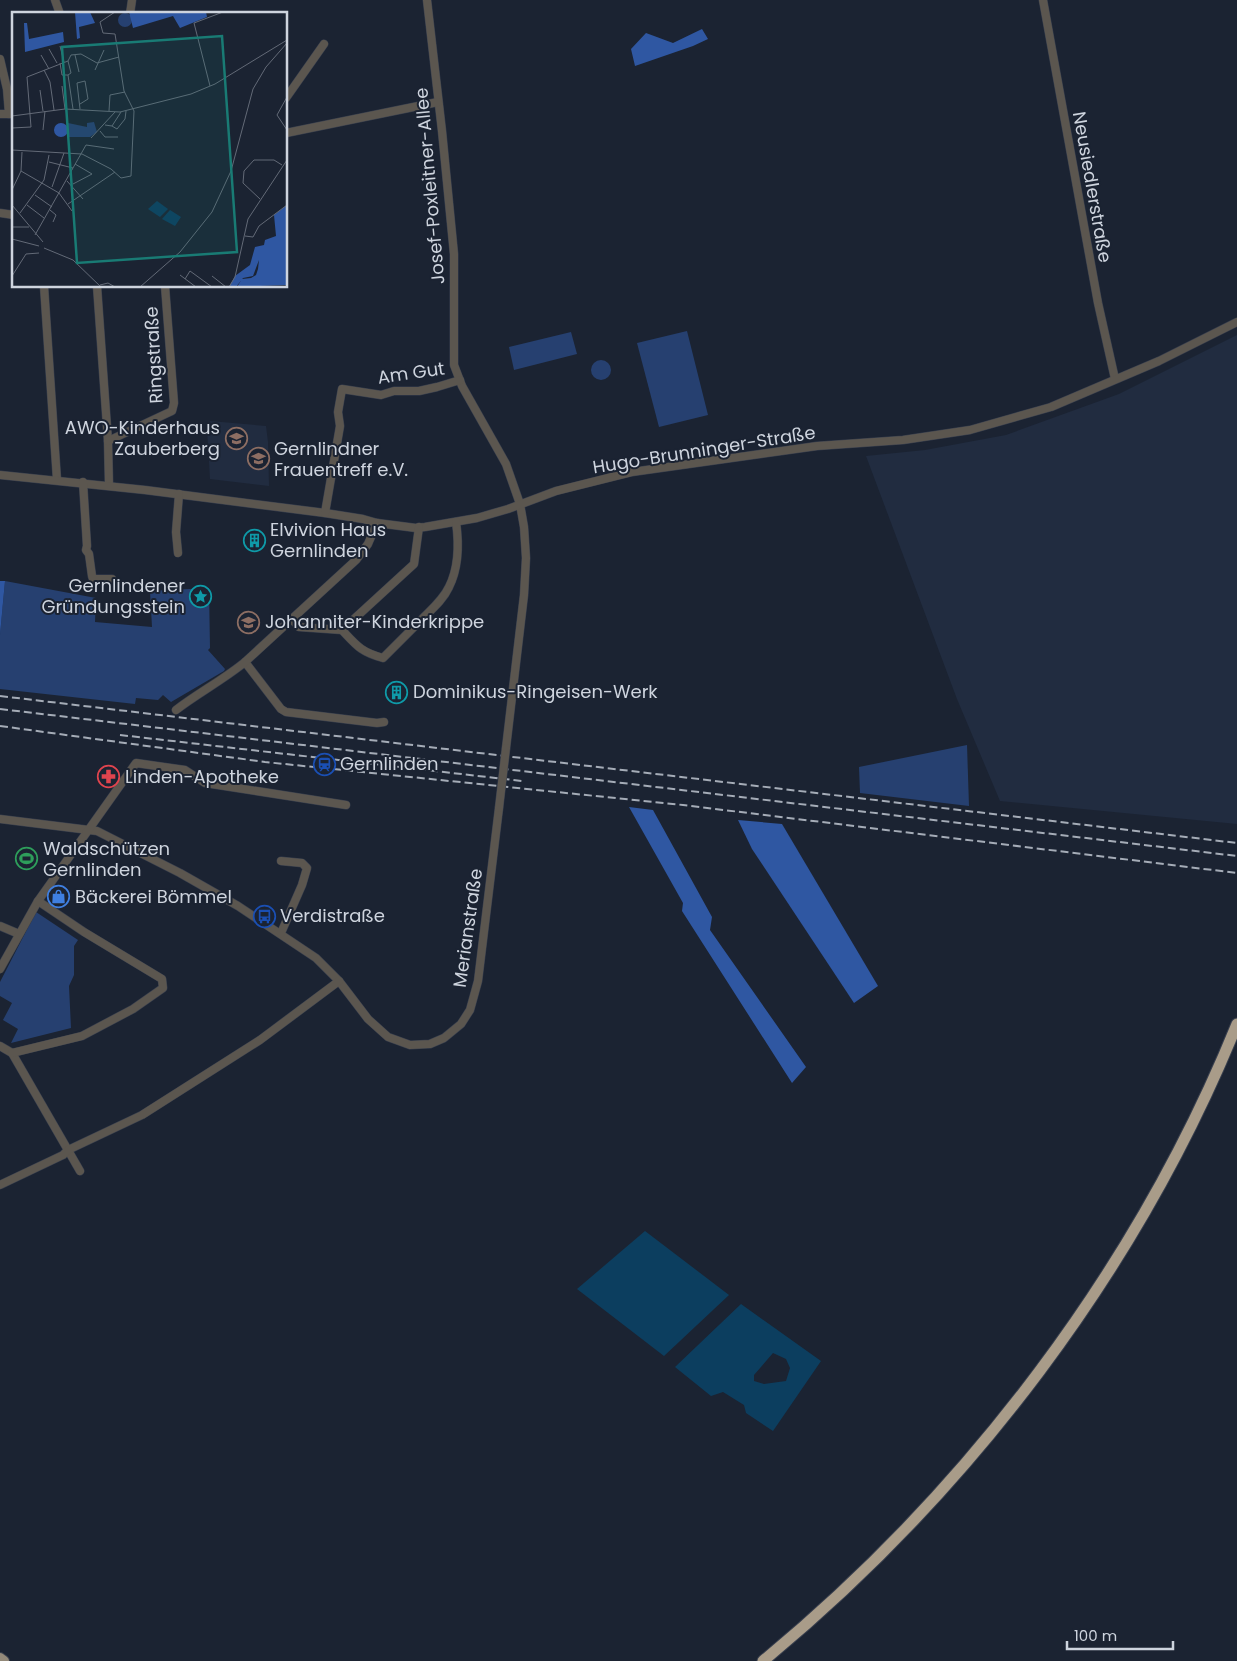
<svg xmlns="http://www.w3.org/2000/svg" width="1237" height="1661" font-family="Poppins,sans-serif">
<rect width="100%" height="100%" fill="#1b2332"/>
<g fill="#212c40">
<polygon points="1237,335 1237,824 1000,801 957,699 866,456 925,450 1006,435 1119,394"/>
<polygon points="210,421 266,426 268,442 269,486 210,479 207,428"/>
</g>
<g fill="#264070">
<polygon points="687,331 708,415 659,427 637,343"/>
<polygon points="571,332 577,354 514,370 509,347"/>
<circle cx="601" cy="370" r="10"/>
<polygon points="5,581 96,598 95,622 152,627 150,591 209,588 210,648 208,650 225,669 224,671 171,702 163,695 158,700 136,698 135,704 0,689 0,635"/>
<polygon points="967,745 969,806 860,793 859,767"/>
<polygon points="36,912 78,940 74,946 74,975 69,986 71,1028 11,1043 18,1029 3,1020 12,1003 0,996 0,982"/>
</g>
<g fill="#2f57a2">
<polygon points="702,29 708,39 693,46 635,66 631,49 646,33 673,43"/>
<polygon points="0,581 5,581 0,635"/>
<polygon points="629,807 653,810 712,917 710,930 806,1067 792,1083 682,911 683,903"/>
<polygon points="738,820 782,824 878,986 854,1003 752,849"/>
</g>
<g fill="#0c3e5f" fill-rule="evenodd">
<polygon points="645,1231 729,1295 664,1356 577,1289"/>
<path d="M741,1304L821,1361L773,1431L746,1413L744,1405L723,1392L711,1396L675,1367ZM773,1353L786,1359L790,1368L786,1381L764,1384L754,1381V1375Z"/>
</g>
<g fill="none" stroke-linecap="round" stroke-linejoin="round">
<defs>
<g id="minor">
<polyline points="55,0 60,14"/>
<polyline points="427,0 442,131 454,254 454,365 462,386 506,464 520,504 524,527 526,558 524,595 506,748"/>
<polyline points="1043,0 1098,303 1115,379"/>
<polyline points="130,14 132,0"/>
<polyline points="0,59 7,89 9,114"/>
<polyline points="286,98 324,44"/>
<polyline points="0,114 14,114"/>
<polyline points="286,133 438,102"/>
<polyline points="0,213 14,215"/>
<polyline points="44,286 57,480"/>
<polyline points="97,286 108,441 109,485"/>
<polyline points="108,441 172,411 174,403 165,286"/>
<polyline points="0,475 145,490 325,513 363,519 377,523 416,528 425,527 477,518 508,509 556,491 632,472 817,446 903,440 970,430 1051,407 1159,361 1237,322"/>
<polyline points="83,482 87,546 86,550 89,554 92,576 93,579 112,579"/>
<polyline points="325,513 340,426 338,412 342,389 381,395 394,391 419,391 437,387 460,380"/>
<polyline points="178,553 176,532 179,494"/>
<polyline points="292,619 299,627 342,630 414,564 419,527"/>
<path d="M342,630C357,646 361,652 383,658C396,645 409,632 422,619C432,609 443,600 449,587C459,567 459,543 456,522"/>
<polyline points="245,662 281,709 286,712 377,723 384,722"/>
<path d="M176,710C198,693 223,680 245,662L356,560L368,544L377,523"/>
<polyline points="0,819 97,831 180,873 238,906 316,958 339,981 368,1019 388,1037 410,1045 430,1044 444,1038 461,1024 470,1010 478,981 499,808"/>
<polyline points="0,926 19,934"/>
<polyline points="281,933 302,885 307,868 302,863 281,861"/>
<polyline points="0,969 38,901 136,763 185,770 205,783 346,805"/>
<polyline points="0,1046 12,1053 80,1171"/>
<polyline points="12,1053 82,1036 133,1009 163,988 162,979 84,932 38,901"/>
<polyline points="0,1185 63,1155 68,1150 142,1115 260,1040 339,981"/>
</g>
<polyline id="major" points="0,1658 4,1661"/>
<path id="highway" d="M763,1661C968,1492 1137,1270 1237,1024"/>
</defs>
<use href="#minor" stroke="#383f4e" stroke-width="9"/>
<use href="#major" stroke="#383f4e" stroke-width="12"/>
<use href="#highway" stroke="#383f4e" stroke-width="13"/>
<use href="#minor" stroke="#5b564f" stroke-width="8"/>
<use href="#major" stroke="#938979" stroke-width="10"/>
<use href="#highway" stroke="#a99c89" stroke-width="11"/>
<g stroke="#a5acb7" stroke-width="2" stroke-dasharray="8 4" stroke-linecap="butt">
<polyline points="0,696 1237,843"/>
<polyline points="0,709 1237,856"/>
<polyline points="0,726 265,762 683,805 1237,873"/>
<polyline points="120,735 522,781"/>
</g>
<defs>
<polyline id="minor-bridge" points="499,808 506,748"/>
</defs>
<use href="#minor-bridge" stroke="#383f4e" stroke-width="9" stroke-linecap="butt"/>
<use href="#minor-bridge" stroke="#5b564f" stroke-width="8"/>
</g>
<defs>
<symbol id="school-ring" viewBox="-11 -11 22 22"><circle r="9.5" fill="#1b2332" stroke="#8d6e63" stroke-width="1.5"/><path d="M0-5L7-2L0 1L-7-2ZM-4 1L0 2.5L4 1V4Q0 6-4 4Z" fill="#8d6e63"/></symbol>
<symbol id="building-ring" viewBox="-11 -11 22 22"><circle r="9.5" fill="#1b2332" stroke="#0f9aa8" stroke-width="1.5"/><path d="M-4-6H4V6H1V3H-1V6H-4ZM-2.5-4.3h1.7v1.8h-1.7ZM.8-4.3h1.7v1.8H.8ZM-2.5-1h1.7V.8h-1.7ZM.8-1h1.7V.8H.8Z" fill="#0f9aa8"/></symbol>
<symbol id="sight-ring" viewBox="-11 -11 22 22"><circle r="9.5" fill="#1b2332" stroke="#0f9aa8" stroke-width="1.5"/><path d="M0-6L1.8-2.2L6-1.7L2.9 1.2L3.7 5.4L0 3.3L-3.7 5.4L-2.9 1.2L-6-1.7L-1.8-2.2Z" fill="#0f9aa8"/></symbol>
<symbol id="station-ring" viewBox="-11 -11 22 22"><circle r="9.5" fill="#1b2332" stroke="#1a4fb4" stroke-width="1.5"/><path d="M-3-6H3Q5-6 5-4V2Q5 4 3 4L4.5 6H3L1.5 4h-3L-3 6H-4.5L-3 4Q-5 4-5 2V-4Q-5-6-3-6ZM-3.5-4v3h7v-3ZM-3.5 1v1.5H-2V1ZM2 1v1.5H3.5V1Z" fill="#1a4fb4"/></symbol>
<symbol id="pharmacy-ring" viewBox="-11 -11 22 22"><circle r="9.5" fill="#1b2332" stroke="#e0444e" stroke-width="1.5"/><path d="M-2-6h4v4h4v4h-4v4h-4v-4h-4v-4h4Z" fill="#e0444e"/></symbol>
<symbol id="stadium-ring" viewBox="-11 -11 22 22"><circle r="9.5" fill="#1b2332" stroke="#2e9e5b" stroke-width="1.5"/><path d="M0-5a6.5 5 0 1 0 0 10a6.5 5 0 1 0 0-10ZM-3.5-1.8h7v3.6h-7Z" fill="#2e9e5b"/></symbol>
<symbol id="shop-ring" viewBox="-11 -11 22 22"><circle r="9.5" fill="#1b2332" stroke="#3f7fe0" stroke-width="1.5"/><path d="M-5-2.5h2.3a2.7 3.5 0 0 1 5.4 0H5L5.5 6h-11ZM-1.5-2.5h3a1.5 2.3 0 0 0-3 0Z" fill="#3f7fe0"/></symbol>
<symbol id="bus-ring" viewBox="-11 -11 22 22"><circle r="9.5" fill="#1b2332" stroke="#1a4fb4" stroke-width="1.5"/><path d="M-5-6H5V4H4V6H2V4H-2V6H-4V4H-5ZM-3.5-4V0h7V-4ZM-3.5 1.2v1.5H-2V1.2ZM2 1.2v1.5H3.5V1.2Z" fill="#1a4fb4"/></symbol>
</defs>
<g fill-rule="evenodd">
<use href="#school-ring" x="224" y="426" width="25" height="25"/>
<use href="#school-ring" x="246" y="446" width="25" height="25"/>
<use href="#building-ring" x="242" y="528" width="25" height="25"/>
<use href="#sight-ring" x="188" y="584" width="25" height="25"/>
<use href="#school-ring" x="236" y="610" width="25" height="25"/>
<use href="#building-ring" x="384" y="680" width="25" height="25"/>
<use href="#station-ring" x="312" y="752" width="25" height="25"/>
<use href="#pharmacy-ring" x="96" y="764" width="25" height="25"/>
<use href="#stadium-ring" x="14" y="846" width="25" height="25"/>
<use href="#shop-ring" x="46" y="884" width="25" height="25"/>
<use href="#bus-ring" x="252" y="904" width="25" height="25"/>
</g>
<g text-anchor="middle" stroke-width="4" stroke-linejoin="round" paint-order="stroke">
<g font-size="18" fill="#ced4de" stroke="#1b2332">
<text transform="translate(430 186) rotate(-95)" y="6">Josef-Poxleitner-Allee</text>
<text transform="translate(1092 187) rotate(80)" y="6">Neusiedlerstraße</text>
<text transform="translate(154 355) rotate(-93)" y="6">Ringstraße</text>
<text transform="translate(411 373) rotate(-8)" y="6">Am Gut</text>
<text transform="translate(704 450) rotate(-9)" y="6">Hugo-Brunninger-Straße</text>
<text transform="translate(468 928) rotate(-82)" y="6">Merianstraße</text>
</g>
<g font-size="18" fill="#ced4de" stroke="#1b2332" text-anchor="start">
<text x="220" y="434" text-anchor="end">AWO-Kinderhaus<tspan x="220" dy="21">Zauberberg</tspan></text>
<text x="274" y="455">Gernlindner<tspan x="274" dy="21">Frauentreff e.V.</tspan></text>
<text x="270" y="536">Elvivion Haus<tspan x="270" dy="21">Gernlinden</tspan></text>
<text x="185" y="592" text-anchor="end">Gernlindener<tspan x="185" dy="21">Gründungsstein</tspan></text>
<text x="265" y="628">Johanniter-Kinderkrippe</text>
<text x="413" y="698">Dominikus-Ringeisen-Werk</text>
<text x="340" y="770">Gernlinden</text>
<text x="125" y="783">Linden-Apotheke</text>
<text x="43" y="855">Waldschützen<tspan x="43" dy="21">Gernlinden</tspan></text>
<text x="75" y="903">Bäckerei Bömmel</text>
<text x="280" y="922">Verdistraße</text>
</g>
</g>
<g transform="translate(12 12)">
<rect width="275" height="275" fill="#1b2332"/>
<path d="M106 8a7 7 0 1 1 14 0a7 7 0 1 1-14 0ZM82,110L85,120L78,125H55L56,111L75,115V111Z" fill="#264070"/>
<path d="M63,0H78L83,11L67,15L68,26L65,27ZM117,0H194L195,5L168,16L161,4L121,16ZM12,11H15L17,27L51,20L52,30L13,40ZM42 118a7 7 0 1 1 14 0a7 7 0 1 1-14 0ZM275,193V273L225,275L230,267L239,266L244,263L246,257L247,248L241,264L231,266L224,275H217L223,264L238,253L243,235L252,233L253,228L264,224L262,203Z" fill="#2f57a2"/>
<path d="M145,189L156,197L148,205L136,197ZM158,198L169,205L163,214L150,207Z" fill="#0c3e5f"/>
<path fill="none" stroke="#636a77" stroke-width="1" d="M48,34L52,50M37,37L45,51M29,43L37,57M63,43L67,60M48,51L50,63H56L59,61L56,49M32,58L38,70L42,98M83,58L92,38M56,63L61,97M50,74L53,97M198,74L182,11L211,0M28,78L31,99M275,85L265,103L275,118M68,92L76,87L73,69L65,71L68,97M97,99L98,83L113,80M0,104L53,97L108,100L179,82L203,72L275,28M93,113L100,114L109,100M100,114L105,117L113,107L114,99M0,116L19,115L15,65L56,49L59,43L69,42L85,51L107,45M31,118L33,99M88,119L93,125H106M79,126L103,100M0,138L70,142L99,157L109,166L119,164L122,99L112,79L103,22L91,21L88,10L103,0M37,150L61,156M9,159L47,181L60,199M55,169L71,187M61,172L80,162L63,152M40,175L52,141M0,178L9,159L10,140M23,183L40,195M248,187L231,171L232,159L242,148H262L270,153M56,192L103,160M0,193L31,230M15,193L32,206M38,198L44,203L41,210M8,201L32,168L37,143M0,215H17M23,223L74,133L102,137M233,224L241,225L247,214L275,193M0,227L27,234M32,236L61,248L89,275M168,263L184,275M0,264L14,242L27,241M200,264L214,275M173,267L178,259L200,275M88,273L96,271L103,275M128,275L168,240L200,200L219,159L241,77L254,55L275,31M217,275L223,265L236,207L275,148"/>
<path fill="#197b74" fill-opacity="0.15" stroke="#197b74" stroke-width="2.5" d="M210,24L225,240L65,251L50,35Z"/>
<rect width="275" height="275" fill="none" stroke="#ced4de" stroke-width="2.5"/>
</g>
<path d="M1067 1641v8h106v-8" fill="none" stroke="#ced4de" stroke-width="2.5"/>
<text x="1074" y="1641" font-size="15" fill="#ced4de" stroke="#1b2332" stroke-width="4" paint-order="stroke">100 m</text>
</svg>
